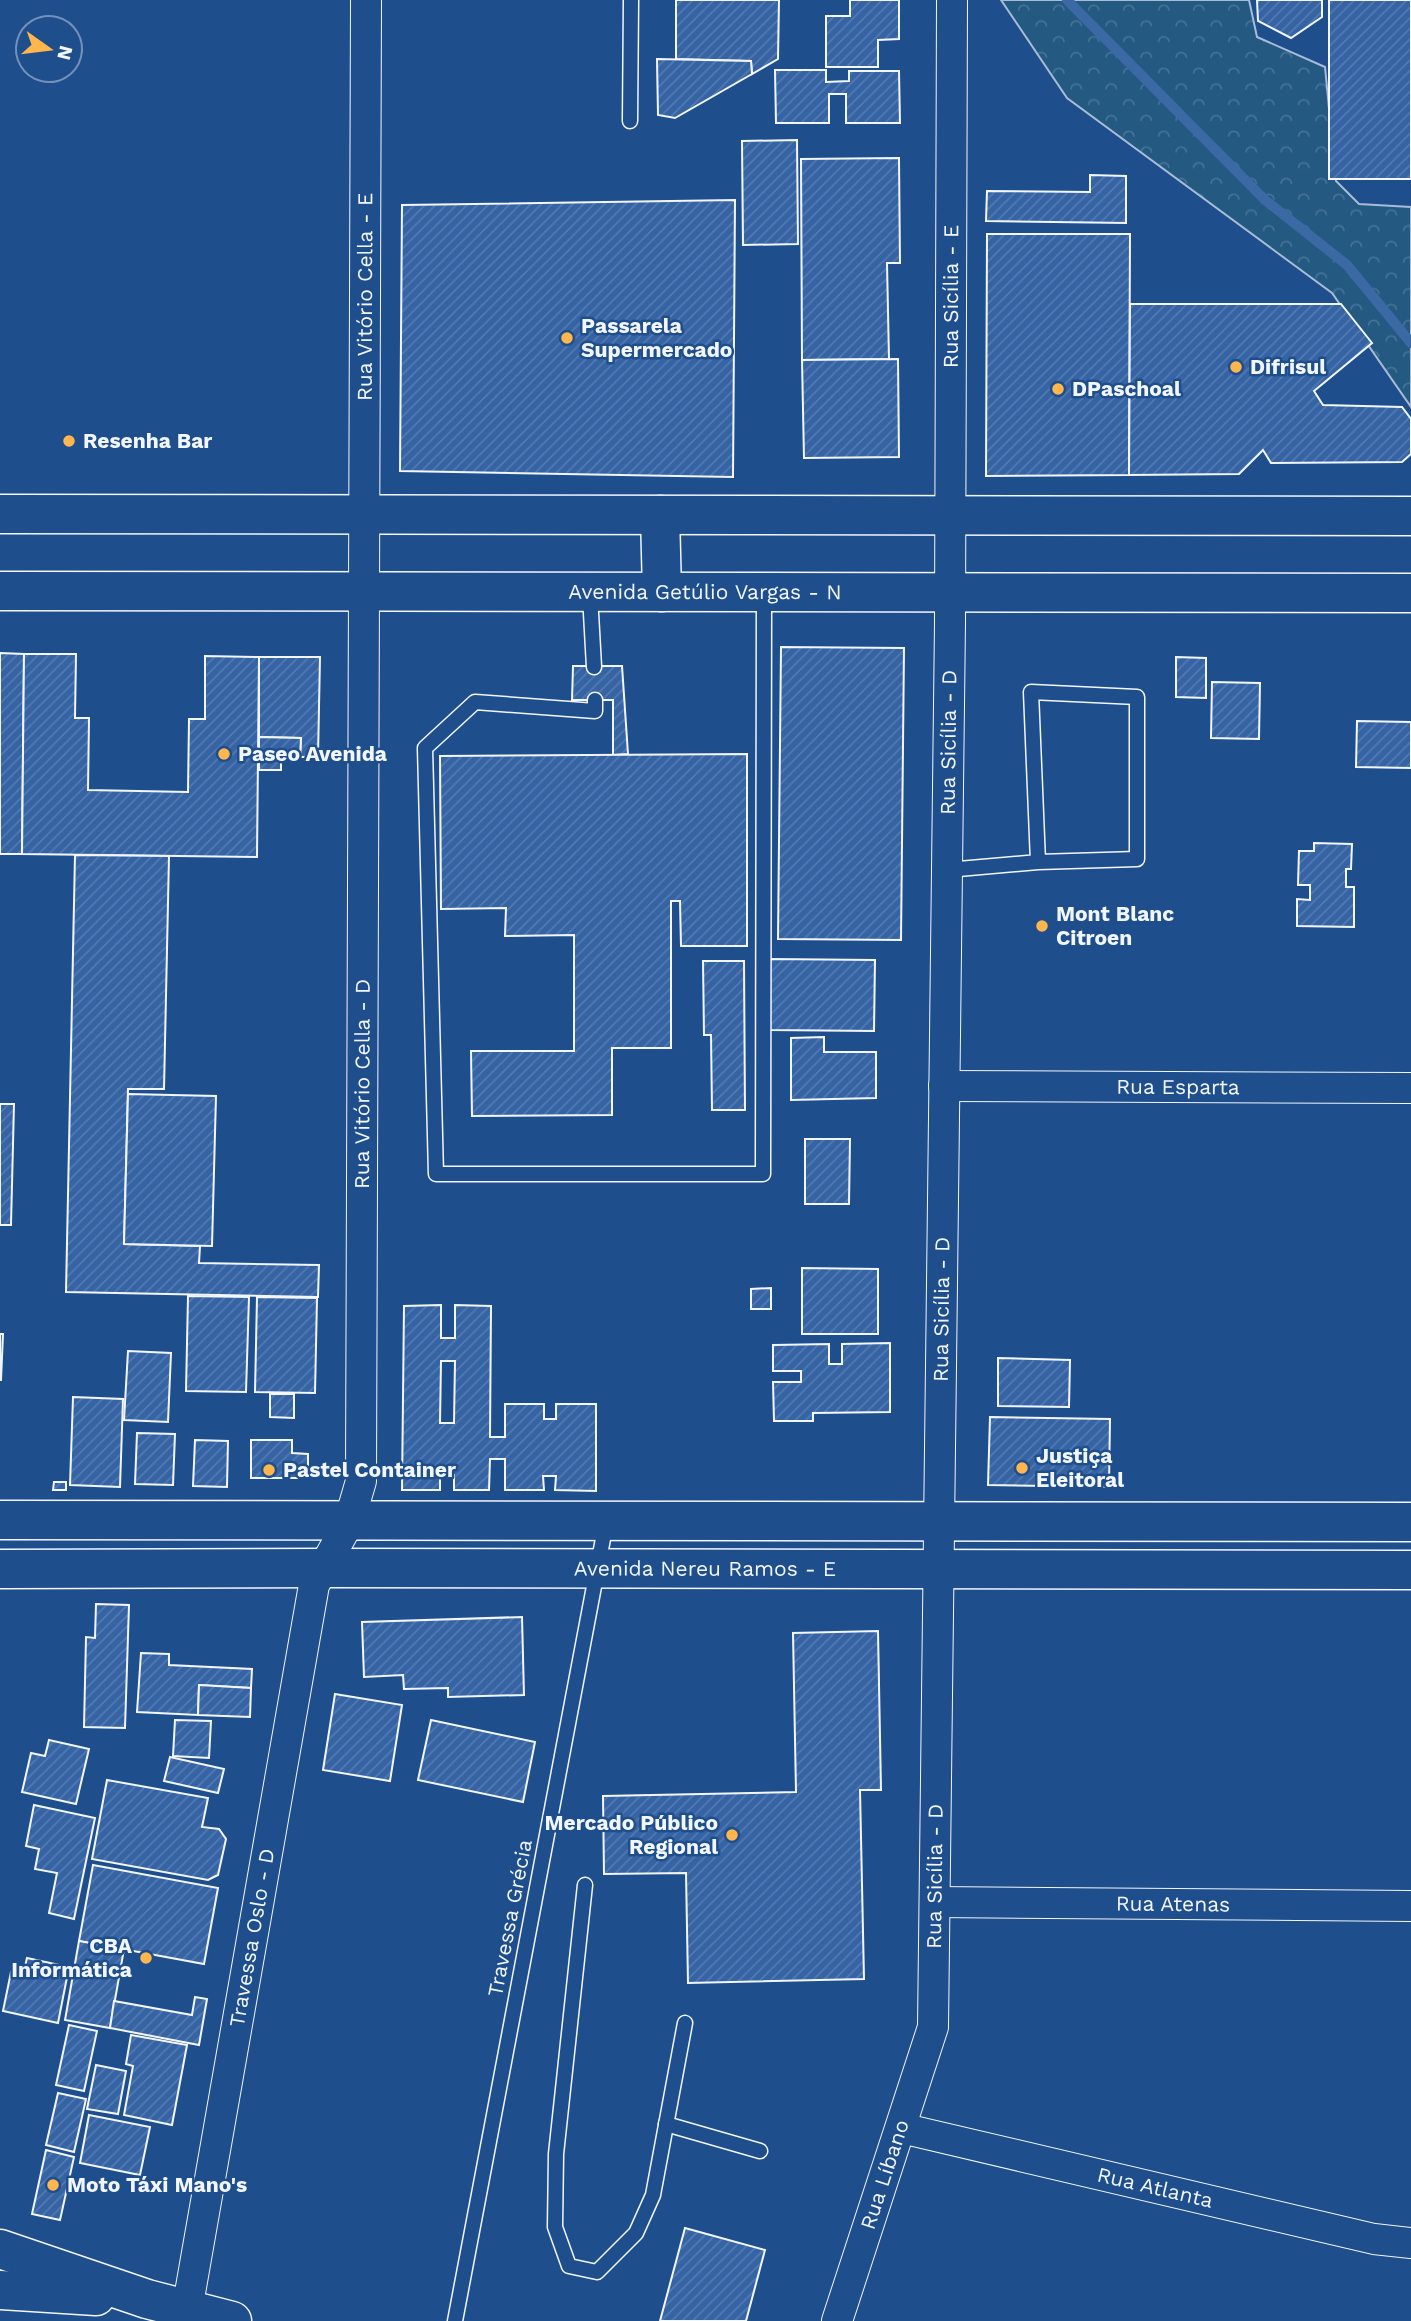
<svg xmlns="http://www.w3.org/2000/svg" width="1411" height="2321" font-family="'Work Sans',sans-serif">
<defs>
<pattern id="forest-crowns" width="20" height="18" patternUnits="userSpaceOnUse" patternTransform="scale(1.75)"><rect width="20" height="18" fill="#245a82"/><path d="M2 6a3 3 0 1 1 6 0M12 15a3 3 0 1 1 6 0" fill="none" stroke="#447295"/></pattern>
<pattern id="building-hatch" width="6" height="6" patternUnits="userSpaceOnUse" patternTransform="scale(1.75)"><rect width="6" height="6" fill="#3563a3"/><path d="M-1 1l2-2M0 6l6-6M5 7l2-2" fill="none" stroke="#537ab1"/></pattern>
</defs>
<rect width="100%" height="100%" fill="#1f4e8c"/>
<polygon fill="url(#forest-crowns)" stroke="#a8bbd7" stroke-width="2" points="1001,0 1249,0 1257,37 1325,67 1336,181 1359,204 1411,207 1411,407 1332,293 1067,98"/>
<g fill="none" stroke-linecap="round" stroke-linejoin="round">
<polyline stroke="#3b69a3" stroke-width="10" points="1067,0 1265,200 1347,265 1411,343"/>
</g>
<g fill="url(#building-hatch)" stroke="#f2f6ff" stroke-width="2" fill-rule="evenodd">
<polygon points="676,0 779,0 778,59 752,74 751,61 676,59"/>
<polygon points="850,0 899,0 899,39 878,40 878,67 826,67 826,16 850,16"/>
<polygon points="1257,0 1322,0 1322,17 1291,38 1258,21"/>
<rect x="1329" y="0" width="82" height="179"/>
<polygon points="657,59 751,61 752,74 675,118 658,115"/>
<polygon points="775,70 826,70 826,82 849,81 849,71 899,71 900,123 846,123 846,94 829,94 829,123 776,123"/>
<polygon points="797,140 798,244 743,245 742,141"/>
<polygon points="899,158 900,263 887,263 889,359 802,360 801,159"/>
<polygon points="1090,175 1126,176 1126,223 986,221 987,191 1090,192"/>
<polygon points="735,200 733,477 400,471 402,205"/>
<polygon points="987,234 1130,234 1129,475 986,476"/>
<polygon points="1130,304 1341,304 1372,343 1314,391 1323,405 1402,407 1411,419 1411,454 1402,462 1271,463 1263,450 1239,474 1129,475"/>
<polygon points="898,359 899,457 804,458 802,360"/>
<polygon points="781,647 904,648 901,940 778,939"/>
<polygon points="0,653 24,654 22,854 0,854"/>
<polygon points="24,654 76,654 75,718 89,718 88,790 188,792 189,719 205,719 205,656 259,657 257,857 22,854"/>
<polygon points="259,657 320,657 318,757 300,757 301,738 259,737"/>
<polygon points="1176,657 1206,658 1206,698 1176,697"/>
<polygon points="573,666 622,666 628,754 613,755 613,700 572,700"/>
<polygon points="1212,682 1260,683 1259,739 1211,738"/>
<polygon points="1357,721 1411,722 1411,768 1356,767"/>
<polygon points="259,737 301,738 300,757 281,757 281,770 259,770"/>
<polygon points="747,754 747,946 681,946 680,901 671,901 671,1048 612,1048 612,1115 472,1116 471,1051 574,1051 574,935 505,936 506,908 441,909 440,756"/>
<polygon points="1314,843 1352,844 1351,869 1346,869 1346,887 1354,887 1354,927 1297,926 1297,899 1310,900 1310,885 1298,885 1299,851 1314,851"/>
<polygon points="75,855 169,856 164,1089 128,1089 124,1244 200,1246 199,1263 319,1265 318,1297 66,1292"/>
<polygon points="770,959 875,960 874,1031 770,1030"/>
<polygon points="703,961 744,961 745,1110 712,1110 711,1035 704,1035"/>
<polygon points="824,1037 824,1052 876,1052 876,1098 791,1100 791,1038"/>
<polygon points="128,1094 216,1096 212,1246 124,1244"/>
<polygon points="0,1104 14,1104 11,1225 0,1225"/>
<polygon points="805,1139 850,1139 849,1204 805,1204"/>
<polygon points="802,1268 878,1269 878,1334 802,1334"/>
<polygon points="771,1288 771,1309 751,1309 751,1289"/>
<polygon points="188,1296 249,1297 246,1392 186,1391"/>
<polygon points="257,1297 317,1298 315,1393 255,1392"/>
<path d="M441,1305V1338H455V1305L491,1306L490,1437H505V1404H544V1419H556V1404H596V1491L555,1490L556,1476H543L544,1490H505V1459H490L489,1490H454V1475H440V1490H402L404,1306ZM441,1361H455L454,1423H440Z"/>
<polygon points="0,1334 3,1334 1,1380 0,1380"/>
<polygon points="890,1343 890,1412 813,1413 813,1421 774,1421 773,1382 801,1382 801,1371 773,1371 773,1345 829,1344 829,1364 842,1364 842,1344"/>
<polygon points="128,1351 171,1353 168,1422 124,1420"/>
<polygon points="998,1358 1070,1360 1069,1407 998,1406"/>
<polygon points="270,1394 294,1394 294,1418 270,1417"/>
<polygon points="73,1397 123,1399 120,1487 70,1485"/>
<polygon points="990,1417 1110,1419 1109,1487 988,1485"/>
<polygon points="137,1433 175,1434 173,1485 135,1484"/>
<polygon points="195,1440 228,1441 227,1487 193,1486"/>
<polygon points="251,1440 292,1440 292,1453 308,1454 308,1478 251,1478"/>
<polygon points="54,1482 66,1482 66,1490 53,1490"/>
<polygon points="96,1604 129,1605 125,1728 84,1727 86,1637 95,1638"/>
<polygon points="522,1617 524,1695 448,1697 448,1688 404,1689 403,1675 364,1677 362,1622"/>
<polygon points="878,1631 881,1790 860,1790 864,1979 688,1983 686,1873 604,1874 603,1796 796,1792 793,1633"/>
<polygon points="141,1653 169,1654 169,1665 252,1669 251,1688 199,1685 198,1715 137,1712"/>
<polygon points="199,1685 251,1688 250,1717 198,1715"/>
<polygon points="335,1694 402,1705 390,1781 323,1770"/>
<polygon points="175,1720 211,1721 209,1758 173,1756"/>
<polygon points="431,1720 535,1742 523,1802 418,1780"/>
<polygon points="49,1740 89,1749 76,1804 22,1792 31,1753 45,1756"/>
<polygon points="170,1757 224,1769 218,1793 164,1781"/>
<polygon points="107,1780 208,1798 202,1827 219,1829 226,1839 218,1875 208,1880 92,1859"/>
<polygon points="34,1805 95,1818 74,1919 49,1913 57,1873 35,1869 39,1849 26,1846"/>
<polygon points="93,1865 218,1888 204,1964 79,1941"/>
<polygon points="79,1941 124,1949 110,2028 65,2020"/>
<polygon points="27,1958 69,1967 58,2023 3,2011 11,1972 23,1975"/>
<polygon points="195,1997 207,1999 199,2045 110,2028 114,2001 192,2015"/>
<polygon points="69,2025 97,2031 84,2091 56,2085"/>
<polygon points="131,2035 187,2045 172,2125 124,2115 133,2066 126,2064"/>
<polygon points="96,2065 126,2071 118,2114 87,2109"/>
<polygon points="58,2093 86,2099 74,2152 46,2145"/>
<polygon points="89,2115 150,2127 140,2175 80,2163"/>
<polygon points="46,2150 74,2157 60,2220 32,2214"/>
<polygon points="685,2228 765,2250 746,2321 660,2321"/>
</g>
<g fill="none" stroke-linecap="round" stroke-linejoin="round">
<defs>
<g id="lane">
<polyline points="630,121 631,0"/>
<polyline points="590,595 594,667"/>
<polyline points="595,700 595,711 475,702 425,748 436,1174 763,1174 764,594"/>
<polyline points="947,870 1038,862 1137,859 1137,697 1031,692 1038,862"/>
<polyline points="585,1885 556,2154 555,2227 569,2266 597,2272 636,2233 653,2195 685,2023"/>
<polyline points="666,2124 760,2151"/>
<polyline points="455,2321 606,1523"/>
</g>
<g id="street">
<path id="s1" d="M944,1086L1411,1088"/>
<path id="s2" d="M935,1902L1411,1906"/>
<path id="s3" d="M901,2128L1374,2239L1411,2243"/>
<path id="s4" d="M187,2310L314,1585L349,1522L361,1481L366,0"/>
<path id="s5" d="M837,2321L933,2027L950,622L952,0"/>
</g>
<g id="secondary">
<polyline points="0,514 1411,516"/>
<polyline points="660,515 662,592"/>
<path id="s6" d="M0,591L1411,593"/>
<polyline points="0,1520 1411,1522"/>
<path id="s7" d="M0,1569L324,1568L1411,1570"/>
<polyline points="0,2249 147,2299 232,2321"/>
<polyline points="0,2290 96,2296"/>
</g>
</defs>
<use href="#lane" stroke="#f2f6ff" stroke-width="17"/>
<use href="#street" stroke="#f2f6ff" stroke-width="32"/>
<use href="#secondary" stroke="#f2f6ff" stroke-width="41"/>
<use href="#lane" stroke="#1f4e8c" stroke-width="14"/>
<use href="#street" stroke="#1f4e8c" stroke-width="30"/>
<use href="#secondary" stroke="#1f4e8c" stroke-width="38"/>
</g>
<g fill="#ffb74d" stroke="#1f4e8c" stroke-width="2.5">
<circle cx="567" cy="338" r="7"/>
<circle cx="1236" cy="367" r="7"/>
<circle cx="1058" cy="389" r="7"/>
<circle cx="69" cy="441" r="7"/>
<circle cx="224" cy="754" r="7"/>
<circle cx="1042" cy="926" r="7"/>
<circle cx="1022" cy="1468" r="7"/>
<circle cx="269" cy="1470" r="7"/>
<circle cx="732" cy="1835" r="7"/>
<circle cx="146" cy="1958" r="7"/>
<circle cx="53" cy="2185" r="7"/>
</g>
<g text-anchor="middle" stroke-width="5" stroke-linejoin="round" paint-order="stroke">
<g font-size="21" fill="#f2f6ff" stroke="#1f4e8c">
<text dy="7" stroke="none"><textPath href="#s4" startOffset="2035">Rua Vitório Cella - E</textPath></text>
<text dy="7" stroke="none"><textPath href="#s5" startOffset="2040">Rua Sicília - E</textPath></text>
<text dy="7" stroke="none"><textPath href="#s6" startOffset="705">Avenida Getúlio Vargas - N</textPath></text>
<text dy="7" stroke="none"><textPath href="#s5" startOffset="1594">Rua Sicília - D</textPath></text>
<text dy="7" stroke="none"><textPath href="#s4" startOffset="1248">Rua Vitório Cella - D</textPath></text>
<text dy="7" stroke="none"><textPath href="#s1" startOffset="234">Rua Esparta</textPath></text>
<text dy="7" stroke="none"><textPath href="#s5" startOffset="1027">Rua Sicília - D</textPath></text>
<text dy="7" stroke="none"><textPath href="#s7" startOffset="705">Avenida Nereu Ramos - E</textPath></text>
<text dy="7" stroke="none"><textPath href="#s5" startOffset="460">Rua Sicília - D</textPath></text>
<text dy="7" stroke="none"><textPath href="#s2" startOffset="238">Rua Atenas</textPath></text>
<text transform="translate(510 1918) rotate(-79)" y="7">Travessa Grécia</text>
<text dy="7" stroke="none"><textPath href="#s4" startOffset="378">Travessa Oslo - D</textPath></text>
<text dy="7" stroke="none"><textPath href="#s5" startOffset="154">Rua Líbano</textPath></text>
<text dy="7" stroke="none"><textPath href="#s3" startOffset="261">Rua Atlanta</textPath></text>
</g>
<g font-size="21" font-weight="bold" fill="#f2f6ff" stroke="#1f4e8c" text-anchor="start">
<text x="581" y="333">Passarela<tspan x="581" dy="24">Supermercado</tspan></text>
<text x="1250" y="374">Difrisul</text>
<text x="1072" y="396">DPaschoal</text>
<text x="83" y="448">Resenha Bar</text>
<text x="238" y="761">Paseo Avenida</text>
<text x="1056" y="921">Mont Blanc<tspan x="1056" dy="24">Citroen</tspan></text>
<text x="1036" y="1463">Justiça<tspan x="1036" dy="24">Eleitoral</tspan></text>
<text x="283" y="1477">Pastel Container</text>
<text x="718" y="1830" text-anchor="end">Mercado Público<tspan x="718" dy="24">Regional</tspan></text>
<text x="132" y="1953" text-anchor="end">CBA<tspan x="132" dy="24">Informática</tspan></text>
<text x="67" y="2192">Moto Táxi Mano's</text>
</g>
</g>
<g transform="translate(49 49) rotate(104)"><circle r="33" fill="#1f4e8c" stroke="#7391ba" stroke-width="2"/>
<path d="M0-5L12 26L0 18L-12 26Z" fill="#ffb74d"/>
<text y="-10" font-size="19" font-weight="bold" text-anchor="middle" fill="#f2f6ff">N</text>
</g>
</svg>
